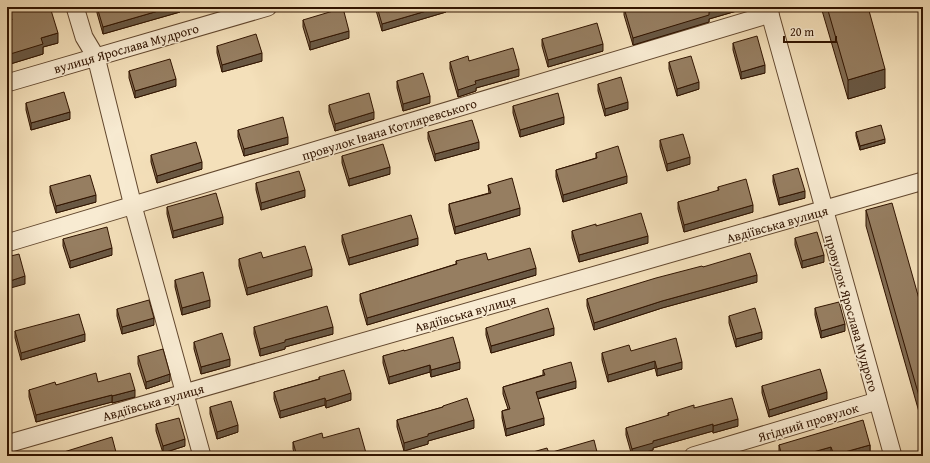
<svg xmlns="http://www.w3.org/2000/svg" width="930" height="463" font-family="'Gentium Book Plus',serif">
<rect width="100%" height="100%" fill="#f4e0ba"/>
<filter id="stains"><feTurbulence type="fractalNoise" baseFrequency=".005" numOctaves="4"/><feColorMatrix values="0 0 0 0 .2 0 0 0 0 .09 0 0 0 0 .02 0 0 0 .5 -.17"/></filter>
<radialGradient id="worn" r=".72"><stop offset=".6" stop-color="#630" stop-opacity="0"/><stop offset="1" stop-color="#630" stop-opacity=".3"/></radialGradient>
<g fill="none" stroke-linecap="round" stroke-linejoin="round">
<defs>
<g id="minor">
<polyline points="75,7 84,37 96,57 133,206 202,456"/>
<polyline points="768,7 893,456"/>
<polyline points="7,83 268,7"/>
<polyline points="7,243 770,14"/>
<polyline points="7,444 923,181"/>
<polyline points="693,456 877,401"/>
</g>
</defs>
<use href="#minor" stroke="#62472e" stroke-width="19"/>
<use href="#minor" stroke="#f8ebd2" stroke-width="17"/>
</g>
<g fill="#816c53" stroke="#311400">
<polygon points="97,7 185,7 180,9 180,12 103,34 97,13"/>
<polygon points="375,7 446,7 446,12 382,31"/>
<polygon points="747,7 747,8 709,19 709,22 633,45 624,15 624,8"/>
<polygon points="821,7 868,7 885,88 848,99"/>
<polygon points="9,10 58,43 43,47 43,54 7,65 7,21 9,21"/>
<polygon points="303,20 349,38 310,50 303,27"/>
<polygon points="542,39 603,51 548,67 542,46"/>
<polygon points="733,43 765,73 741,79 733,50"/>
<polygon points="217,46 262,61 222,72 217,53"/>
<polygon points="469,61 519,76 476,88 476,91 458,97 450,69 450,62"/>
<polygon points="669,62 699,89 677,96 669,69"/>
<polygon points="129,71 176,86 135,98 129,78"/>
<polygon points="397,81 430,103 403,111 397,88"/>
<polygon points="598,84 628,109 605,116 598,91"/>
<polygon points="26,103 70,119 31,130 26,110"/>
<polygon points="329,105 374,119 335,131 329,112"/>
<polygon points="513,106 564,124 520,137 513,113"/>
<polygon points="238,130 288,144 244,156 238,137"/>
<polygon points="428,132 479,149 435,161 428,139"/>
<polygon points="856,132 885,143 860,150 856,136"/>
<polygon points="660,140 690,164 667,171 660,147"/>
<polygon points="596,153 627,183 563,202 556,177 556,170 596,158"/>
<polygon points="151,155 202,169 157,183 151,162"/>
<polygon points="342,156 390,174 349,186 342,163"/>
<polygon points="773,175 805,198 779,205 773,182"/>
<polygon points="256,183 305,197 261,210 256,190"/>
<polygon points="488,185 520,215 455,234 449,211 449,204 489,193"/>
<polygon points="50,186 96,202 56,213 50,193"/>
<polygon points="718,187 753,212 684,232 678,209 678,202 718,191"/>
<polygon points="167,207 223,224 173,238 167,214"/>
<polygon points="866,210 923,313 923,426 866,226"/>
<polygon points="596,226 648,243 579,262 572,238 572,231"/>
<polygon points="342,235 418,245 349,265 342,242"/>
<polygon points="795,238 824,262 802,268 795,245"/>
<polygon points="63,239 112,255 70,268 63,246"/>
<polygon points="263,258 312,276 247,295 239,266 239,259"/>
<polygon points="488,260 536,275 367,325 360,301 360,294 456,264 456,261"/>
<polygon points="703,267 757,282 662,308 594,330 587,306 587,299"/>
<polygon points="175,280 210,307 182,315 175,287"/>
<polygon points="815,308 845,331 821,338 815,315"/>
<polygon points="117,309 154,325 122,334 117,316"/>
<polygon points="729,316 762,339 736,347 729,323"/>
<polygon points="254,327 333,334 285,347 285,349 260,356 254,334"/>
<polygon points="486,328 554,335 491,353 486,335"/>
<polygon points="15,331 85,341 21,360 15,338"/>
<polygon points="194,342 230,366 201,374 194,349"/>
<polygon points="404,351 460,369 431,377 430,372 389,384 383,363 383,356"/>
<polygon points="631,351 682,369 657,376 655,368 608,382 602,360 602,353"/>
<polygon points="138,356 170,381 146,389 138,364"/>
<polygon points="543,370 576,388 538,399 544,425 506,436 502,418 502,411 508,409 503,394 503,387 543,375"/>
<polygon points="319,377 351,400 326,408 325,405 280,418 274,399 274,392 319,379"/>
<polygon points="98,382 135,397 112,403 112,402 81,410 36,422 29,397 29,390 56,385"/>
<polygon points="762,386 827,399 769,417 762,393"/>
<polygon points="443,406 474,428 428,441 428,444 404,451 397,427 397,420 443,407"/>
<polygon points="210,407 238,432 217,439 210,414"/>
<polygon points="694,408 738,426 713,433 713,431 653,448 653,450 632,456 626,435 626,428 668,416 668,413"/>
<polygon points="156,424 185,446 163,453 156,431"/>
<polygon points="323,438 366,456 295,456 293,449 293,442"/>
<polygon points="779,445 870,445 870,452 856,456 832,456 831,454 824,456 780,456 779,452"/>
</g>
<g fill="#695844" stroke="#311400">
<polygon points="172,7 185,7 180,9 180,12 103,34 103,27"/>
<polygon points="440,7 446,7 446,12 382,31 382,24"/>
<polygon points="727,7 747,7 747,8 709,19 709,22 633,45 633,38 709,12"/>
<polygon points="349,31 349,38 310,50 310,42"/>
<polygon points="58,33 58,43 43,47 43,54 7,65 7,55 41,38"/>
<polygon points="603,44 603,51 548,67 548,60"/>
<polygon points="262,53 262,61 222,72 222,65"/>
<polygon points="765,65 765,73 741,79 741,72"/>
<polygon points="519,69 519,76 476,88 476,91 458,97 458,90 475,81"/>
<polygon points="885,69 885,88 848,99 848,80"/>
<polygon points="176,79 176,86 135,98 135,91"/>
<polygon points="699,82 699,89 677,96 677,89"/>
<polygon points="430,96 430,103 403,111 403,104"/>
<polygon points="628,102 628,109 605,116 605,109"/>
<polygon points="70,112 70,119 31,130 31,123"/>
<polygon points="374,112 374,119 335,131 335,124"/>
<polygon points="564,117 564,124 520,137 520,130"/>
<polygon points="288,137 288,144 244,156 244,149"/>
<polygon points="885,139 885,143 860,150 860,146"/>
<polygon points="479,142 479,149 435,161 435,154"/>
<polygon points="690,157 690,164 667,171 667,164"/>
<polygon points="202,162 202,169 157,183 157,176"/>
<polygon points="390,167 390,174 349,186 349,179"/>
<polygon points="627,176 627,183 563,202 563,195"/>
<polygon points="305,190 305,197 261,210 261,203"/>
<polygon points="805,191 805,198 779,205 779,198"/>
<polygon points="96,195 96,202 56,213 56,206"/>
<polygon points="753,205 753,212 684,232 684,225"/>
<polygon points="520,208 520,215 455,234 455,227"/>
<polygon points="223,217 223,224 173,238 173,231"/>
<polygon points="9,219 9,226 7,227 7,220"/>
<polygon points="648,236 648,243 579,262 579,255"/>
<polygon points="418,238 418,245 349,265 349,258"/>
<polygon points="112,248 112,255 70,268 70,261"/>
<polygon points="824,255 824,262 802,268 802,261"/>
<polygon points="536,268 536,275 367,325 367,318"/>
<polygon points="312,269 312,276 247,295 247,288"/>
<polygon points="757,275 757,282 662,308 594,330 594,323 662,301"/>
<polygon points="25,276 25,284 7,289 7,282"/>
<polygon points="210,300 210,307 182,315 182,308"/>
<polygon points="154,318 154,325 122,334 122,327"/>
<polygon points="845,324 845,331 821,338 821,331"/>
<polygon points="333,327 333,334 285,347 285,349 260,356 260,349 285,340"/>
<polygon points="554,328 554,335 491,353 491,346"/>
<polygon points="762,332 762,339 736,347 736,339"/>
<polygon points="85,334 85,341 21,360 21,353"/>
<polygon points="230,359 230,366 201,374 201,367"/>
<polygon points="655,361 655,368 608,382 608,375"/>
<polygon points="460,362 460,369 431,377 431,370"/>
<polygon points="682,362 682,369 657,376 657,369"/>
<polygon points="430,365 430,372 389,384 389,377"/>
<polygon points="170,374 170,381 146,389 146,382"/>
<polygon points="576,381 576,388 536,399 536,392"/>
<polygon points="135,390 135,397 112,403 112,396"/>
<polygon points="827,392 827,399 769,417 769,410"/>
<polygon points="351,393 351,400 326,408 326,401"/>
<polygon points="112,395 112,402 36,422 36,415"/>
<polygon points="325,398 325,405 280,418 280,411"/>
<polygon points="544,418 544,425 506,436 506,429"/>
<polygon points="738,419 738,426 713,433 713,426"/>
<polygon points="474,420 474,428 428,441 428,444 404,451 404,443 428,434"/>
<polygon points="713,424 713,431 653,448 653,450 632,456 632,449 653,441"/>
<polygon points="238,425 238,432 217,439 217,432"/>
<polygon points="185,439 185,446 163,453 163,446"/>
<polygon points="870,445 870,452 856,456 834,456 834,455"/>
<polygon points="831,447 831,454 824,456 799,456"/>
<polygon points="366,453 366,456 355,456"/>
</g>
<g fill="#967e61" stroke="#311400">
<polygon points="18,7 50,7 58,33 41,38 43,44 7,55 7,21 12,20 9,10"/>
<polygon points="97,7 172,7 103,27"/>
<polygon points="377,7 440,7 382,24"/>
<polygon points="626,7 727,7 709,12 709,15 633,38 624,8"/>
<polygon points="827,7 868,7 885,69 848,80"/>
<polygon points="343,8 349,31 310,42 303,20"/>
<polygon points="597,23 603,44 548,60 542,39"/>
<polygon points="256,34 262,53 222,65 217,46"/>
<polygon points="757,36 765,65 741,72 733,43"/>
<polygon points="513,48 519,69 475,81 476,84 458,90 450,62 468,56 469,61"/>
<polygon points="691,56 699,82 677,89 669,62"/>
<polygon points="170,59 176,79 135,91 129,71"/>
<polygon points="423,73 430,96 403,104 397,81"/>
<polygon points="621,77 628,102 605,109 598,84"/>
<polygon points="64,92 70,112 31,123 26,103"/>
<polygon points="369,93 374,112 335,124 329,105"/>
<polygon points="558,93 564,117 520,130 513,106"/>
<polygon points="283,117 288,137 244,149 238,130"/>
<polygon points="472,120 479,142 435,154 428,132"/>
<polygon points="881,125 885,139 860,146 856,132"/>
<polygon points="683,134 690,157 667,164 660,140"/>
<polygon points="196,142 202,162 157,176 151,155"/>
<polygon points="383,144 390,167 349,179 342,156"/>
<polygon points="618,146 627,176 563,195 556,170 597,158 596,153"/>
<polygon points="798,168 805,191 779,198 773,175"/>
<polygon points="299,171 305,190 261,203 256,183"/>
<polygon points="90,175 96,195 56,206 50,186"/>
<polygon points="512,178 520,208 455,227 449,204 491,193 488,185"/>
<polygon points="746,179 753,205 684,225 678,202 719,190 718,187"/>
<polygon points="216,193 223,217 173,231 167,207"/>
<polygon points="892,203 923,313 923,410 866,210"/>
<polygon points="7,213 9,219 7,220"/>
<polygon points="641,213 648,236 579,255 572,231 596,224 596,226"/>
<polygon points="411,215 418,238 349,258 342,235"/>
<polygon points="107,227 112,248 70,261 63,239"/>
<polygon points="817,232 824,255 802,261 795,238"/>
<polygon points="305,246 312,269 247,288 239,259 261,252 263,258"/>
<polygon points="530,248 536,268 367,318 360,294 457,264 456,261 486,253 488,260"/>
<polygon points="750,253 757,275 662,301 594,323 587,299 656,278 702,266 703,267"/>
<polygon points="19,254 25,276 7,282 7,257"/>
<polygon points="203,272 210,300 182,308 175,280"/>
<polygon points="149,300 154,318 122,327 117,309"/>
<polygon points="839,302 845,324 821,331 815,308"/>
<polygon points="327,306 333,327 285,340 285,342 260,349 254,327"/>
<polygon points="548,308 554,328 491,346 486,328"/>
<polygon points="755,308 762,332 736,339 729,316"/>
<polygon points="79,314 85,334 21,353 15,331"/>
<polygon points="222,333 230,359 201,367 194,342"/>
<polygon points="453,337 460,362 431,370 430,365 389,377 383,356 404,350 404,351"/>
<polygon points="676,338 682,362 657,369 655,361 608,375 602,353 629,345 631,351"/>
<polygon points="163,349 170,374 146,382 138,356"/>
<polygon points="571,362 576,381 536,392 544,418 506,429 502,411 510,409 503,387 545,375 543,370"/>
<polygon points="820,369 827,392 769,410 762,386"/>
<polygon points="344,370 351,393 326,401 325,398 280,411 274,392 320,379 319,377"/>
<polygon points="96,373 98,382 130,373 135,390 112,396 112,395 81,403 36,415 29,390 55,382 56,385"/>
<polygon points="467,398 474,420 428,434 428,436 404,443 397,420 443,407 443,406"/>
<polygon points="732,398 738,419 713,426 713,424 653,441 653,443 632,449 626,428 669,415 668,413 694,405 694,408"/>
<polygon points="231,401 238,425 217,432 210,407"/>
<polygon points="179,418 185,439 163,446 156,424"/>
<polygon points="863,420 870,445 834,455 831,447 799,456 782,456 779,445"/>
<polygon points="359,428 366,453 355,456 341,456 341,455 338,456 297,456 293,442 322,433 323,438"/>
<polygon points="112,437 117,456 51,456"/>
<polygon points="594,440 598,456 519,456 547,448 549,453"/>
<polygon points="751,454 752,456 745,456"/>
</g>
<g text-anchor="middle" stroke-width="3" stroke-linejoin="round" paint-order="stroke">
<g font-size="13" fill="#311400" stroke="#f8ebd2">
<text transform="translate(126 48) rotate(-16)" y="5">вулиця Ярослава Мудрого</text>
<text transform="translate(389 129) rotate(-17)" y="5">провулок Івана Котляревського</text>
<text transform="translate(777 224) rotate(-16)" y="5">Авдіївська вулиця</text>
<text transform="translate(465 313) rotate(-16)" y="5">Авдіївська вулиця</text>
<text transform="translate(852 313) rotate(74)" y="5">провулок Ярослава Мудрого</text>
<text transform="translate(153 402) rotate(-16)" y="5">Авдіївська вулиця</text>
<text transform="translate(808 422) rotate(-17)" y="5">Ягідний провулок</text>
</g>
</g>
<rect width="930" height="463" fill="none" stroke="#f4e0ba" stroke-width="24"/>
<rect x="8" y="8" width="914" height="447" fill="none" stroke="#311400" stroke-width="2"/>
<rect x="12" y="12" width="906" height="439" fill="none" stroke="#311400"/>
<path d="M784 36v6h52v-6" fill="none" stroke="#311400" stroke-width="2"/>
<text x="790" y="36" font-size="12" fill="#311400" stroke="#f8ebd2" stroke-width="3" paint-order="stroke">20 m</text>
<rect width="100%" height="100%" filter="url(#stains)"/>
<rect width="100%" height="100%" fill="url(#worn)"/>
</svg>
